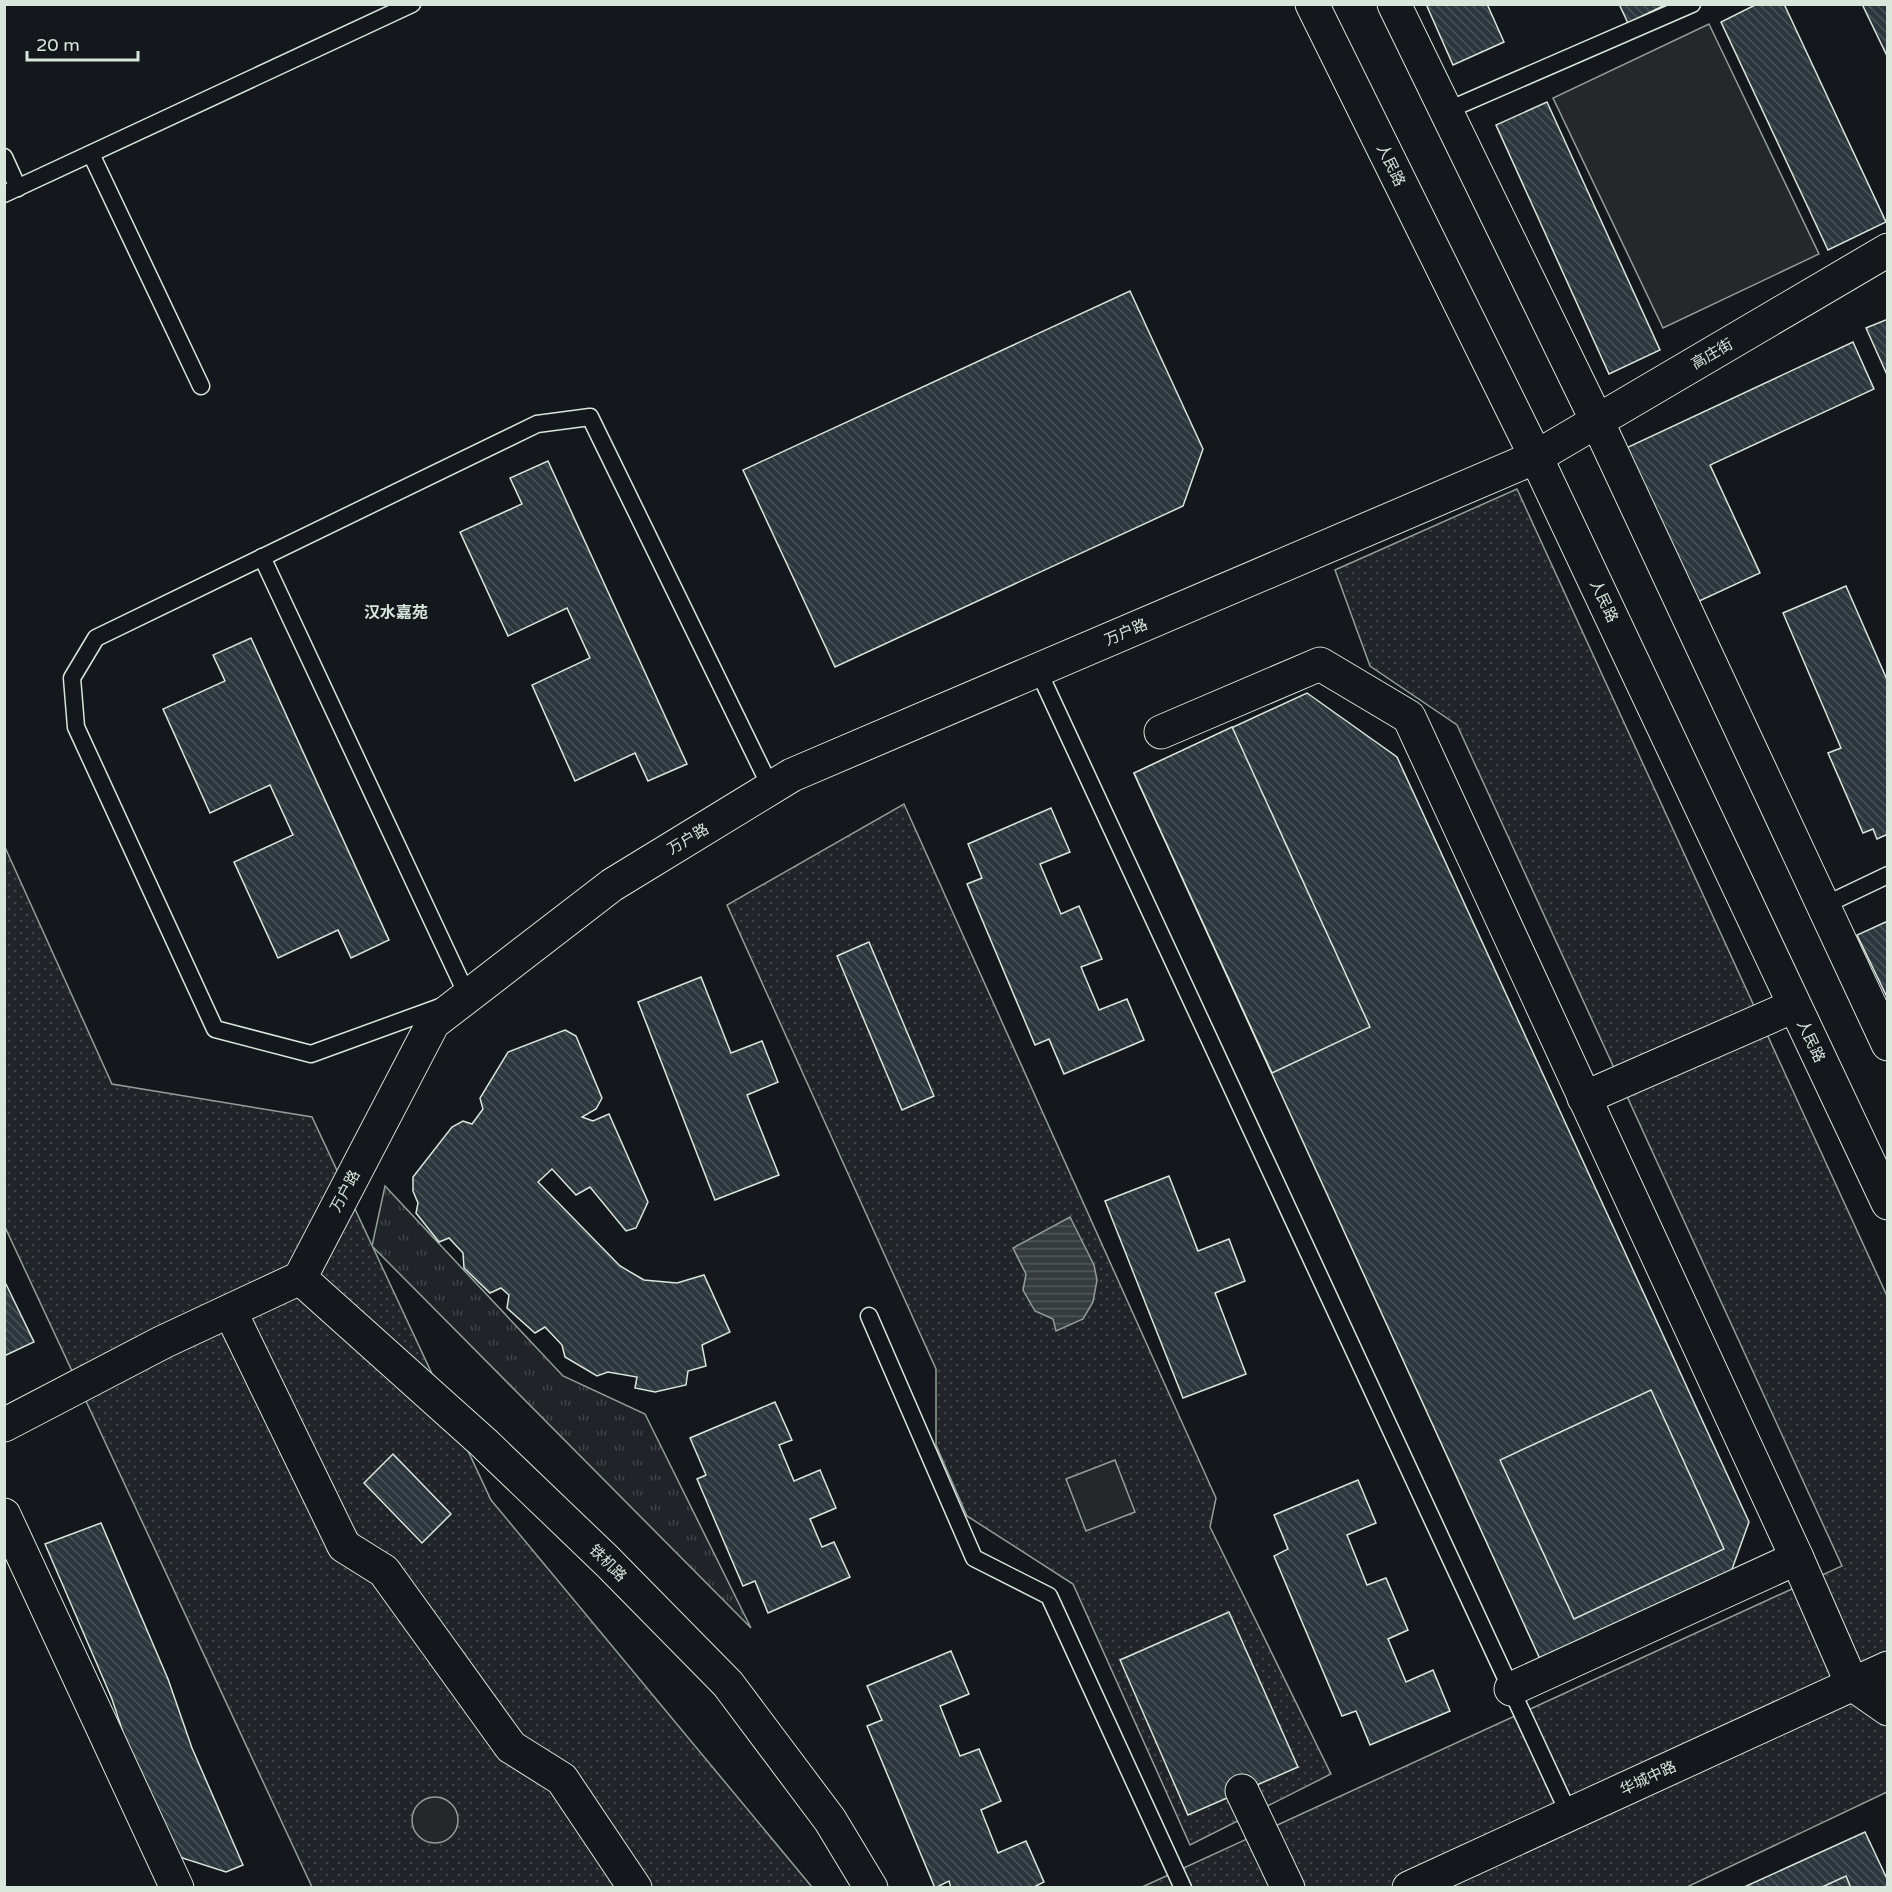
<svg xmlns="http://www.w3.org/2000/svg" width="1892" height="1892" font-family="'Varela Round','Noto Sans SC',sans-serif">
<defs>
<pattern id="grass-tufts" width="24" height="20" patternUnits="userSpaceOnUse" patternTransform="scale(1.5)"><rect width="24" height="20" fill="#202428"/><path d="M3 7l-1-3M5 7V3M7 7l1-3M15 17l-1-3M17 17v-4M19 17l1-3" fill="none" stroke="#404447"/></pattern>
<pattern id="park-dots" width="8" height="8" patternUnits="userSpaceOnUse" patternTransform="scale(1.5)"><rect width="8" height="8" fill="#202428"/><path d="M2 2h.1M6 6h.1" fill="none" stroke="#404447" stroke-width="1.8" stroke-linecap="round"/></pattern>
<pattern id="water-rules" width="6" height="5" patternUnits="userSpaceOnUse" patternTransform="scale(1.5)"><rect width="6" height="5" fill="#363b3e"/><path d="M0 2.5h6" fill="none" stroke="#525759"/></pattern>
<pattern id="building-back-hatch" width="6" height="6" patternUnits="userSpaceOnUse" patternTransform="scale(1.5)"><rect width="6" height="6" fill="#2c363c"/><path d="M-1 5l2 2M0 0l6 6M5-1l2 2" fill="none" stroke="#4a5358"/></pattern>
</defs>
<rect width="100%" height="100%" fill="#14181c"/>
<polygon fill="url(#grass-tufts)" stroke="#939e99" stroke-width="1.5" points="385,1186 563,1376 645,1414 751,1628 372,1246"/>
<g fill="url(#park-dots)" stroke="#939e99" stroke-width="1.5">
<polygon points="1517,489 1887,1296 1887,1792 1687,1887 1140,1888 1842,1566 1457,725 1370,666 1335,570"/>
<polygon points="904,804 1216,1498 1210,1527 1331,1774 1190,1845 1073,1584 967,1516 936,1445 936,1369 727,905"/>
<polygon points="4,845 112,1084 312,1117 491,1500 812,1887 312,1887 5,1227"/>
</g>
<g fill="#24282b" stroke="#939e99" stroke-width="1.5">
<polygon points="1709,24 1819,254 1663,328 1553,98"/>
<polygon points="1115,1460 1135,1512 1086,1531 1066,1479"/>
<circle cx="435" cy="1820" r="23"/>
</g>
<polygon fill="url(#water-rules)" stroke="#939e99" stroke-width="1.5" points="1070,1217 1094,1265 1097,1280 1093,1302 1083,1319 1056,1331 1053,1319 1035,1311 1023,1290 1026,1274 1013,1248"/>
<g fill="url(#building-back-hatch)" stroke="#d8e6dc" stroke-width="1.5">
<polygon points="1426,4 1487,4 1504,42 1453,65"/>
<polygon points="1619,4 1667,4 1628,23"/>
<polygon points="1757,4 1784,4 1886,222 1828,250 1721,22"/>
<polygon points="1862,4 1888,4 1888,58"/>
<polygon points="1547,102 1660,350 1609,374 1496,125"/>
<polygon points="1130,291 1203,449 1183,506 835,667 743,470"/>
<polygon points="1888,319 1888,377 1866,328"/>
<polygon points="1853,342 1874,389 1710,465 1760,573 1695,603 1624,449"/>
<polygon points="548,461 687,764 648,781 635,753 575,781 532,685 590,658 567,608 508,636 460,532 522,504 510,478"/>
<polygon points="1846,586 1888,682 1888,834 1877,839 1873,829 1863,833 1828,753 1841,748 1783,613"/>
<polygon points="251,638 389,940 351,958 338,930 278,958 234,862 293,835 270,785 210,813 163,709 225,681 213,655"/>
<polygon points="1307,693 1397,757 1749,1522 1731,1572 1540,1659 1134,773"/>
<polygon points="1232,727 1370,1027 1272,1073 1134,773"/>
<polygon points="1051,808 1070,852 1040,864 1061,914 1079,906 1102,959 1081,967 1099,1010 1127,999 1144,1040 1064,1074 1049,1039 1035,1045 967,884 982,878 968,844"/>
<polygon points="1888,921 1888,999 1857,935"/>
<polygon points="869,942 934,1096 902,1110 837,956"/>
<polygon points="701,977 731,1053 762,1041 778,1082 747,1095 779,1175 715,1200 638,1002"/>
<polygon points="565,1030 576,1036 602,1098 596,1109 582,1117 593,1121 609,1114 648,1202 636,1228 626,1231 590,1187 576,1195 552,1169 538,1182 620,1266 644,1280 677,1283 704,1275 730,1332 702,1345 706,1366 688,1371 686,1385 655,1392 635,1388 637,1377 608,1372 597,1376 565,1357 562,1345 545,1327 535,1333 507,1308 509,1295 501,1288 490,1293 464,1268 463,1253 449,1238 439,1242 416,1213 418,1203 413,1191 413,1177 452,1127 463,1121 472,1124 483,1109 480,1098 508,1052"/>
<polygon points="1169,1176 1198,1251 1229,1239 1245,1281 1215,1293 1246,1374 1183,1398 1105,1201"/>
<polygon points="4,1280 34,1342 4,1356"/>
<polygon points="1651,1390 1724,1549 1574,1619 1500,1460"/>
<polygon points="775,1402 792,1440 779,1445 794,1481 820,1470 836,1508 810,1519 822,1547 834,1542 850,1577 768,1613 755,1581 743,1586 697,1479 706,1475 690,1438"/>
<polygon points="393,1454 451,1514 422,1543 364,1483"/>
<polygon points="1358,1480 1376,1523 1347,1535 1367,1585 1386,1578 1408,1630 1388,1639 1406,1682 1433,1670 1450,1711 1370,1745 1356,1711 1342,1716 1274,1556 1288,1549 1274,1515"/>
<polygon points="101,1523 168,1679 192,1748 243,1865 226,1872 173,1855 132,1760 112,1699 45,1544"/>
<polygon points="1229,1612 1298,1767 1188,1815 1120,1660"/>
<polygon points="951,1651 969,1694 940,1706 960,1756 979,1749 1001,1801 981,1810 998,1853 1026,1841 1044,1882 1032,1888 951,1888 949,1881 935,1888 867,1726 882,1720 867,1686"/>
<polygon points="1865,1832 1888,1881 1888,1888 1742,1888"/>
<polygon points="1846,1876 1851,1888 1820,1888"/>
</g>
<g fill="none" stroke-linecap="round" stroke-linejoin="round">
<defs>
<g id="lane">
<polyline points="1446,111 1692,4"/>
<polyline points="91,154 201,386"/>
<polyline points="4,157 18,188"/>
<polyline points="4,194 412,4"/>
<polyline points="262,557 468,997 464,998"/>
<polyline points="1038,670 1569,1814"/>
<polyline points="1823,906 1888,875"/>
<polyline points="440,1007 311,1054 215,1029 76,727 72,678 96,638 537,424 590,417 771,788"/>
<polyline points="869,1316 974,1558 1049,1596 1183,1888"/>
</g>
<g id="street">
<polyline points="1161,732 1320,664 1409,717 1797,1558 1511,1689"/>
<polyline points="1584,1098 1794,1006"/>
<polyline points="300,1278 484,1443 607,1561 728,1684 830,1820 871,1888"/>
<polyline points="230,1311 344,1546 384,1571 511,1747 562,1779 635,1888"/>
<polyline points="4,1425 163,1342 300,1278 433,1023 612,885 792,775 1536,457 1888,250"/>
<polyline points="4,1515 177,1888"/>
<polyline points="1797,1558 1852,1684 1888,1709"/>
<polyline points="1242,1791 1288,1888"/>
</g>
<polyline id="secondary" points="1409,1888 1888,1668"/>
<g id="primary">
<polyline points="1312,4 1536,457 1888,1203"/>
<polyline points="1394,4 1597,421 1888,1044"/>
</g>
</defs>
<use href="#lane" stroke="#d8e6dc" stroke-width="19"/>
<use href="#street" stroke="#d8e6dc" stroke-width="35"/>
<use href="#secondary" stroke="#d8e6dc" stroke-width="35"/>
<use href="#primary" stroke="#d8e6dc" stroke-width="35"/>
<use href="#lane" stroke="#14181c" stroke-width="16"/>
<use href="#street" stroke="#14181c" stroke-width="33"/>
<use href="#secondary" stroke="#14181c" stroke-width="33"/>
<use href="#primary" stroke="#14181c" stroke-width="33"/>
</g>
<g text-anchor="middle" stroke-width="4.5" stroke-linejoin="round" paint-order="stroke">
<g font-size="15" fill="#d8e6dc" stroke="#14181c">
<text transform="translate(1391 165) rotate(64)" y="5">人民路</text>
<text transform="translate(1712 354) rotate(-30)" y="5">高庄街</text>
<text transform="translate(1604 601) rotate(65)" y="5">人民路</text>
<text transform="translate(1126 632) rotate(-23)" y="5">万户路</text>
<text transform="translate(688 839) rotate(-31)" y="5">万户路</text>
<text transform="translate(1811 1041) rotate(65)" y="5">人民路</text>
<text transform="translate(345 1191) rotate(-62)" y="5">万户路</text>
<text transform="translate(608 1563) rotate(45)" y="5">铁机路</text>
<text transform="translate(1648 1778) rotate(-25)" y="5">华城中路</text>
</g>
<g font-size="16" font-weight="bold" fill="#d8e6dc" stroke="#14181c">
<text x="396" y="618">汉水嘉苑</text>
</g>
</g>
<rect width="1892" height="1892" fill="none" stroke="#d8e6dc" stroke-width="12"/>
<path d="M27 51v9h111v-9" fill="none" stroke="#d8e6dc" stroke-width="3"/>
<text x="36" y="51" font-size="18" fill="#d8e6dc" stroke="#14181c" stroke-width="4.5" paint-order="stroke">20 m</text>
</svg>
